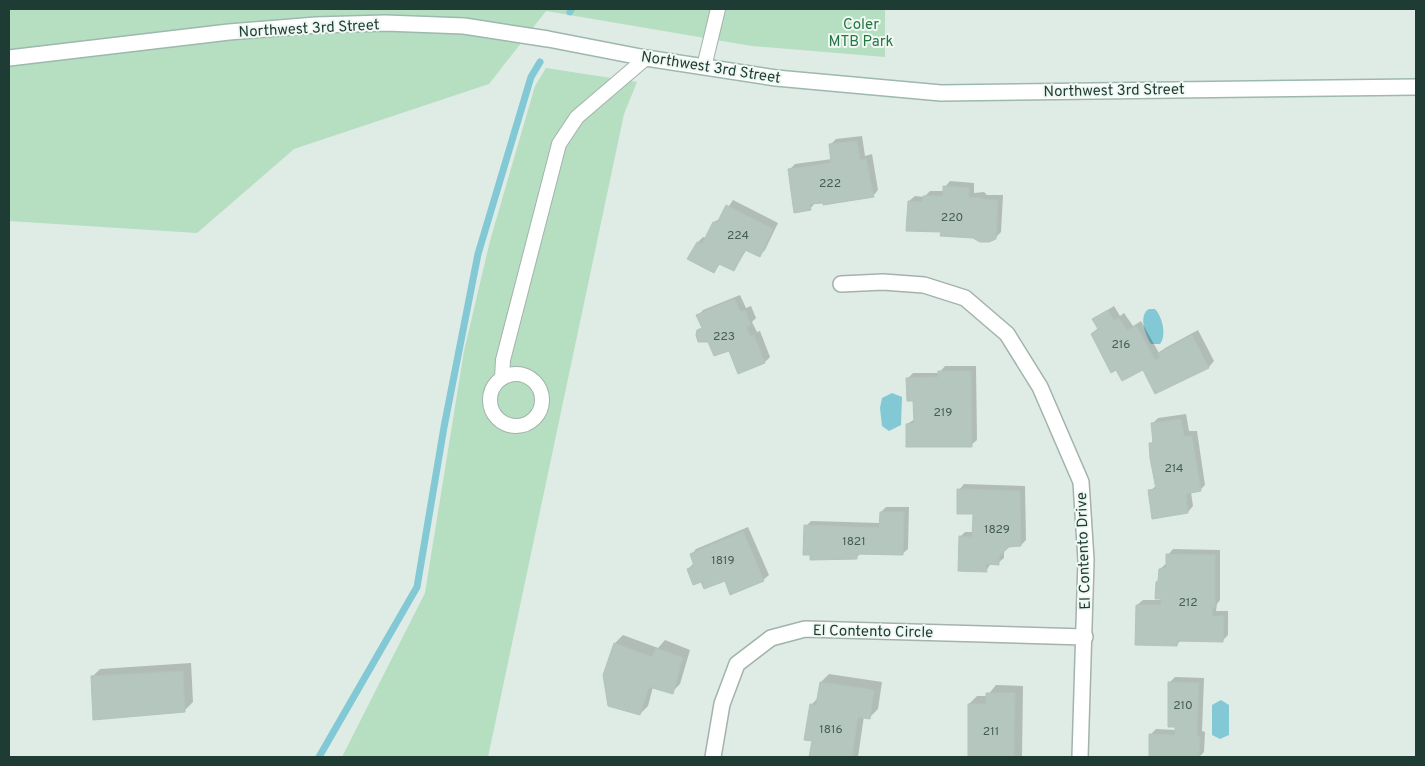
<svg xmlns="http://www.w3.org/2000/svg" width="1425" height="766" font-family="Overpass,sans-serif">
<rect width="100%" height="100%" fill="#dfebe5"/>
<g fill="#b6dec0">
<polygon points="9,9 885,9 885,57 752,46 546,11 489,84 294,149 197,233 9,221"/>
<polygon points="546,68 637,82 624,114 488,757 342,757 425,593 464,351 490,241 535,86"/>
</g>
<g fill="#82c9d5">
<path d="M1149,309H1155C1162,316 1167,335 1160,344H1151C1145,335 1138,315 1149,309Z"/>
<polygon points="892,393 902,397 901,425 889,431 882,426 880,408 882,398"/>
<polygon points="1221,700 1229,705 1229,735 1220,739 1212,735 1212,705"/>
</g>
<g fill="#0003">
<polygon points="862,136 865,156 872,154 878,190 873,196 815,203 810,209 789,170 795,164 832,159 830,145 836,139"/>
<polygon points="950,181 974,183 974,193 984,192 987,195 1003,195 1001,232 995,238 973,237 942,231 909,201 915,196 924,197 930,191 944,191 945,187"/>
<polygon points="733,200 778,223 765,250 760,255 747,249 734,270 721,263 714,271 698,242 703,237 706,238 714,222 721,218"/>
<polygon points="740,295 746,308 751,306 756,318 752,322 757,332 760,331 770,357 765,362 738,372 730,350 703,328 698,316 703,310"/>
<polygon points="1114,306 1120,316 1124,313 1133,326 1141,321 1159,353 1165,348 1198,330 1214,361 1209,367 1155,392 1143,369 1116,368 1092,334 1098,328 1093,319"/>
<polygon points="945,366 976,366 977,440 971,445 907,424 915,419 914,399 908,378 913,373 939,373"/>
<polygon points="1186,414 1189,431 1197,431 1205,485 1200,490 1191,492 1193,506 1188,512 1150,491 1157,485 1150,444 1154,440 1152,424 1158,418"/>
<polygon points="964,484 1025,486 1026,540 1021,545 1008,545 1004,550 1004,558 998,563 991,563 986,571 960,537 965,532 973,532 974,513 959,490"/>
<polygon points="886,507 909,507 908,549 902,554 861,553 856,558 806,526 811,521 880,523 881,512"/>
<polygon points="748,527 769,575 763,580 702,580 688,569 694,563 691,555 696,549"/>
<polygon points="1173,549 1220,550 1220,600 1217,604 1216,611 1228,611 1228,635 1222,641 1182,640 1177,644 1137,605 1143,600 1162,600 1160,569 1167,563 1168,555"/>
<polygon points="623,635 658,648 665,640 690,650 680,684 672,692 653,687 648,706 640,714 604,675 615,643"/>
<polygon points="191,663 193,702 185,710 92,677 100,669"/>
<polygon points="829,674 882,682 878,709 870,717 864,716 858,757 810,757 813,740 811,705 819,697 821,682"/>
<polygon points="1175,677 1204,678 1202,731 1205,732 1204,752 1199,757 1151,757 1150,735 1156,729 1176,730 1169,683"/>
<polygon points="996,685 1023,686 1022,756 969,757 969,704 977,696 987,696"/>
</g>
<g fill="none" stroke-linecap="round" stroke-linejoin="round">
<g stroke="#82c9d5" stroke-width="7">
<polyline points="570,12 571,9"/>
<polyline points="319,757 417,587 444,427 478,254 531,77 540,62"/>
</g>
</g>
<g fill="#b4c6be" stroke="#b1c5bd">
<polygon points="857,141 860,160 866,159 874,197 823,205 823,203 810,204 811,210 794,213 788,169 831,163 829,144"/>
<polygon points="943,186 969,188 969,198 978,197 982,199 998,200 996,239 989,242 980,242 973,238 940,236 941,232 906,231 908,201 922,202 923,196 943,196"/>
<polygon points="726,205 773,229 760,257 745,250 734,271 719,264 714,273 687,259 697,242 702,244 713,222 717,223"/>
<polygon points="734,299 741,312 745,310 751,325 746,327 751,337 754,335 765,363 738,374 729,351 714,356 708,342 698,342 696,335 697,330 702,328 696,315"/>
<polygon points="1108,310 1114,320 1119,318 1127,330 1136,325 1155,360 1160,358 1158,353 1192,335 1209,368 1155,394 1143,370 1122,381 1116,370 1111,373 1091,334 1098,329 1092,319"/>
<polygon points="938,371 971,371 972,447 906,447 906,424 914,423 913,401 907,401 906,378 938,377"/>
<polygon points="1181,419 1184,436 1192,436 1201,491 1186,494 1188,513 1152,519 1148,490 1156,489 1150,458 1149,443 1153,443 1151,423"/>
<polygon points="957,489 1020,491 1021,546 1009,547 999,556 999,565 986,564 987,572 958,571 959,536 972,537 973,514 957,514"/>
<polygon points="880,512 904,512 903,555 857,554 857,559 810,560 810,555 803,555 804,525 879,528"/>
<polygon points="743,531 764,581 730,595 725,581 704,589 701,582 693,585 687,569 694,566 690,554"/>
<polygon points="1166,554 1215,555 1215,607 1212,607 1212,616 1224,616 1223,642 1178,641 1177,646 1135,645 1136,605 1161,605 1161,599 1155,599 1156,582 1158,581 1159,569 1166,568"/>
<polygon points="614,643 652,657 656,648 683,658 673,694 649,687 640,715 608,706 603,675"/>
<polygon points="183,671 185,712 93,720 91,676"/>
<polygon points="820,682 874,690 870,719 858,717 852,757 809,757 812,741 804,740 810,704 816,705"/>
<polygon points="1168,682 1199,683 1197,736 1200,737 1199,757 1149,757 1149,734 1175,735 1175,727 1168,727"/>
<polygon points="986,693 1015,693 1014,757 968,757 968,704 986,704"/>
</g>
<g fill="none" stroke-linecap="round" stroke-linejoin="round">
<defs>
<g id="lane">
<polyline points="704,67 718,9"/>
<circle cx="516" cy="400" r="26"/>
<polyline points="502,378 503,360 559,144 577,117 646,58"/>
</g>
<g id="street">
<polyline points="841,284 883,282 924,285 965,298 1007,334 1040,387 1081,482 1086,560 1080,757"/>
<polyline points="713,757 722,704 737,664 771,638 805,629 1085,637"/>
</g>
<polyline id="secondary" points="9,58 229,32 316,25 385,23 464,26 548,39 646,58 776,78 941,93 1416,87"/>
</defs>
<use href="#lane" stroke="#a2b3ac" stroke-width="16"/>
<use href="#street" stroke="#a2b3ac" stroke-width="18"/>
<use href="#secondary" stroke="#9db8ae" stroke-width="18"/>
<use href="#lane" stroke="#fff" stroke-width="14"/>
<use href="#street" stroke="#fff" stroke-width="15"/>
<use href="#secondary" stroke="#fff" stroke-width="15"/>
</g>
<g text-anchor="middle" stroke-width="4" stroke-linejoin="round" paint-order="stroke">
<g font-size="12" fill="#445e56">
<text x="830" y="187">222</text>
<text x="952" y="221">220</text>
<text x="738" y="239">224</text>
<text x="724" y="340">223</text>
<text x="1121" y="348">216</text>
<text x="943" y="416">219</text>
<text x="1174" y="472">214</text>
<text x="997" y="533">1829</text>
<text x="854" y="545">1821</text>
<text x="723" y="564">1819</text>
<text x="1188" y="606">212</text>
<text x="1183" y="709">210</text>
<text x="831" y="733">1816</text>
<text x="991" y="735">211</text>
</g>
<g font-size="15" fill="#267644" stroke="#eff8f3">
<text x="861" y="29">Coler<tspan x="861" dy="17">MTB Park</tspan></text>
</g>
<g font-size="15" fill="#1f3c34" stroke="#eff8f3">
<text transform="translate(309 28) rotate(-3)" y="5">Northwest 3rd Street</text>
<text transform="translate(711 67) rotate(9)" y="5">Northwest 3rd Street</text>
<text transform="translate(1114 90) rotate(-1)" y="5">Northwest 3rd Street</text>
<text transform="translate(1083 551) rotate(-92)" y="5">El Contento Drive</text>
<text transform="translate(873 631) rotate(1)" y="5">El Contento Circle</text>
</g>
</g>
<rect width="1425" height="766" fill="none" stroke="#1f3c34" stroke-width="20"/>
</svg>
